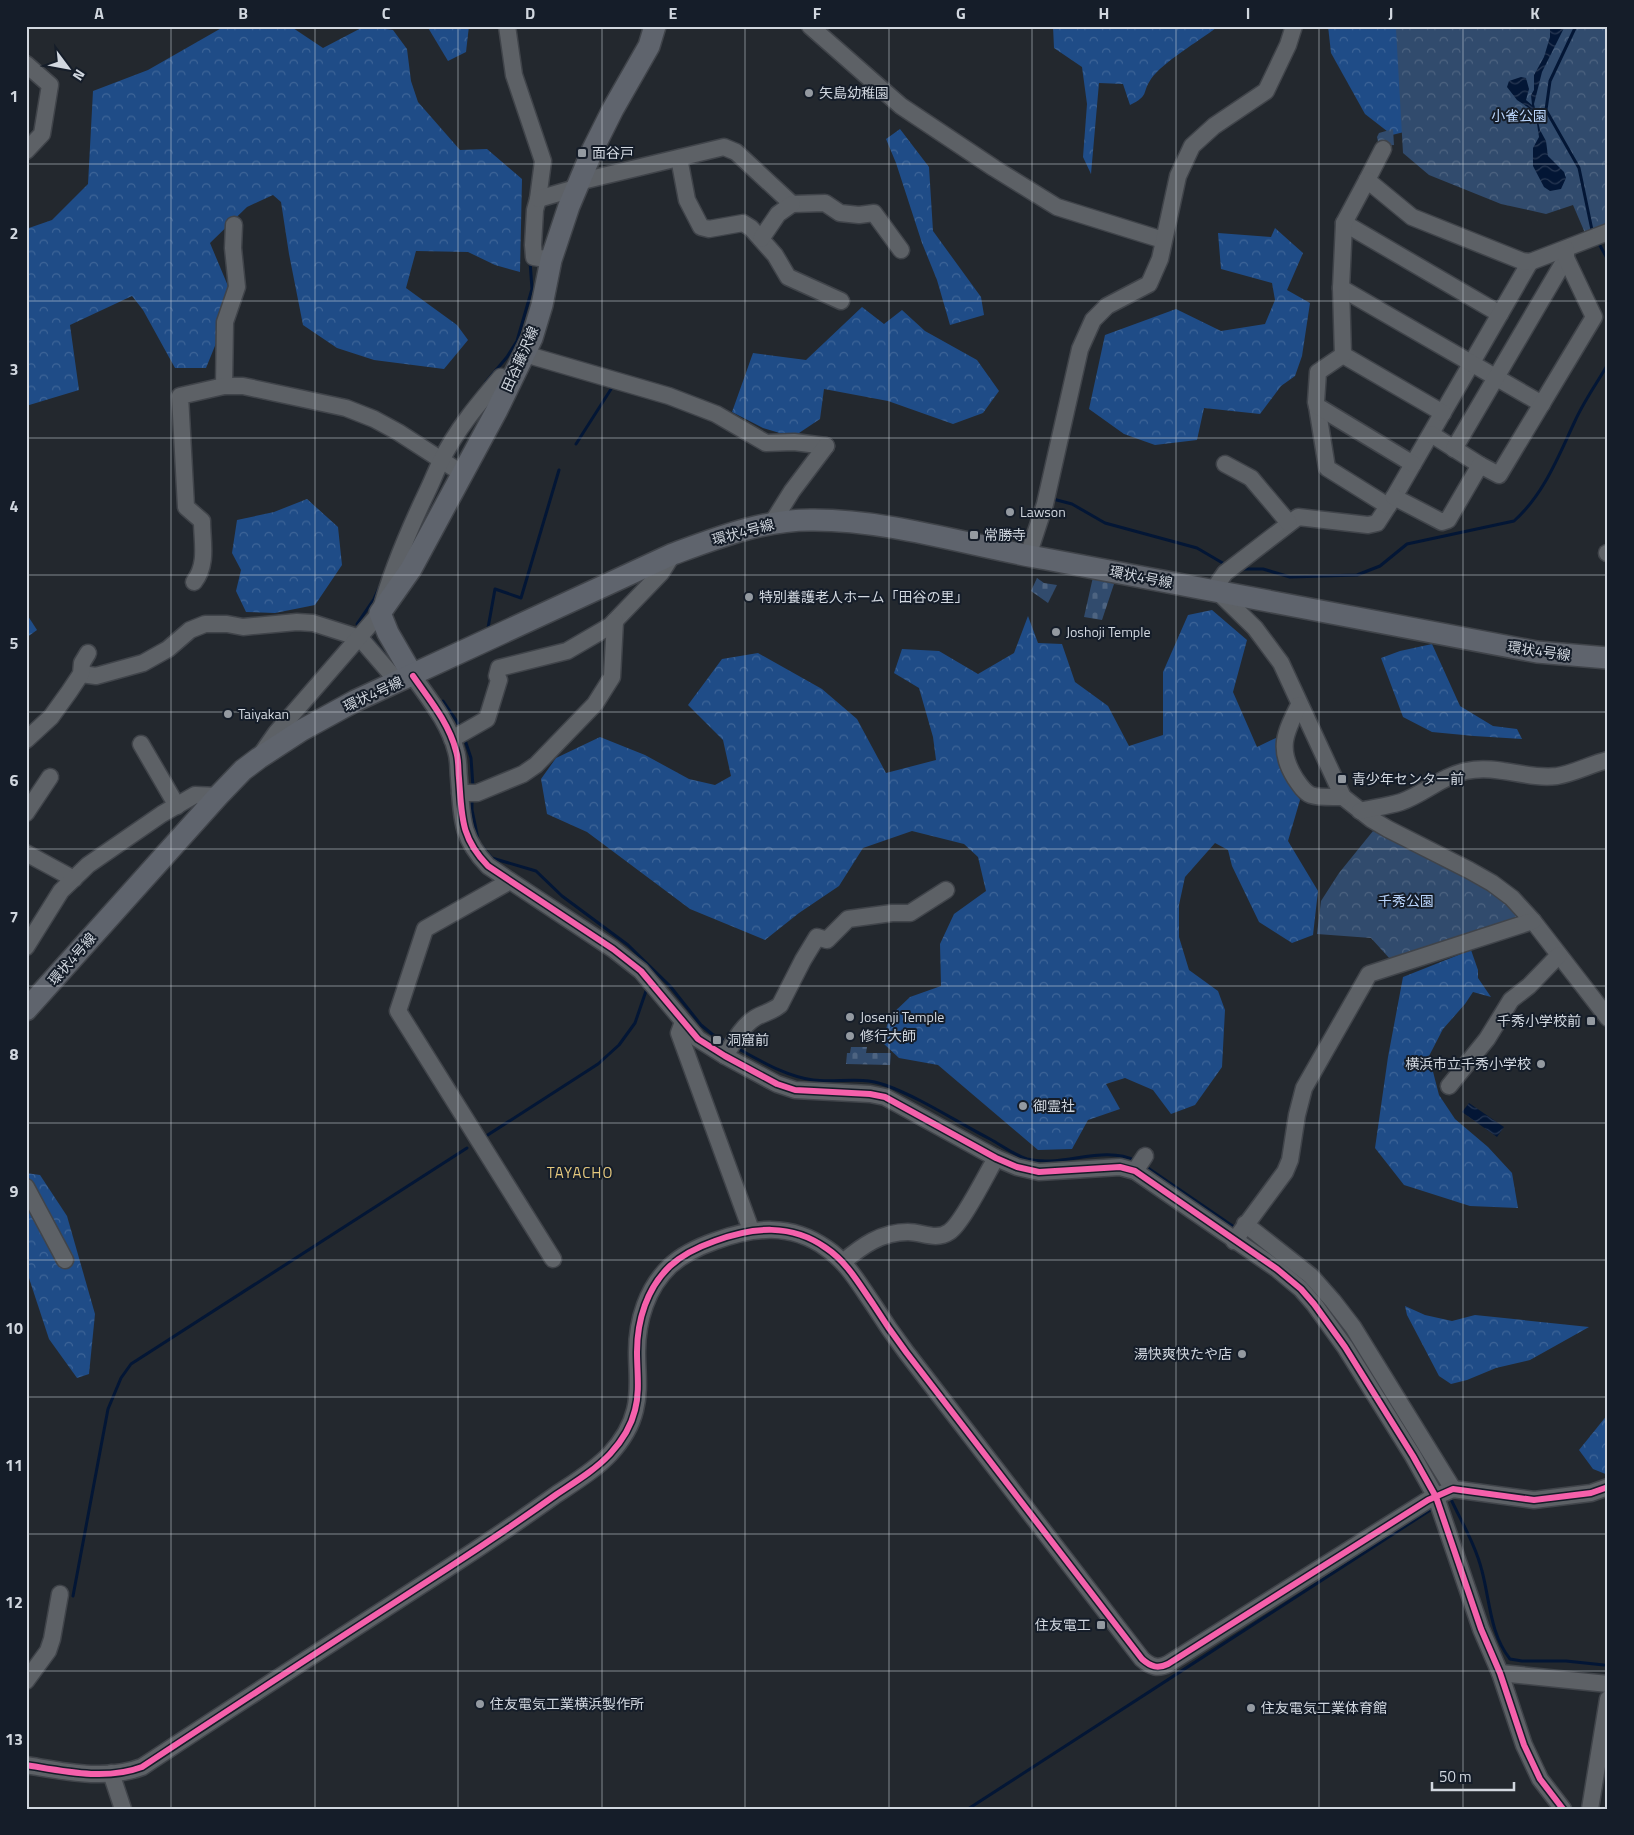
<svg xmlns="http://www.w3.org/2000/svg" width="1634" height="1835" font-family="'Titillium Web','Noto Sans JP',sans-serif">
<defs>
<pattern id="forest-crowns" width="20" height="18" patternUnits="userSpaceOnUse" patternTransform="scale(1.25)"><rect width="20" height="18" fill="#1f4c87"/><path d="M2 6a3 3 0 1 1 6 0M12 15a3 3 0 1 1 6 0" fill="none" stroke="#3e6598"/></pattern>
<pattern id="cemetery-stones" width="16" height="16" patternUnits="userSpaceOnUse" patternTransform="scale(1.25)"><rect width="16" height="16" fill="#314b6d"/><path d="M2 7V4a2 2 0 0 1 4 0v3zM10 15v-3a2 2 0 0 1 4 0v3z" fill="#4e6481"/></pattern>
<pattern id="park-crowns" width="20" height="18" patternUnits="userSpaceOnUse" patternTransform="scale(1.25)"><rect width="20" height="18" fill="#314b6d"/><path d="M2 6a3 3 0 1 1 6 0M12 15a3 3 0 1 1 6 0" fill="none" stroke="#4e6481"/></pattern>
<pattern id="water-waves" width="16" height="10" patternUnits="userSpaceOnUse" patternTransform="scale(1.25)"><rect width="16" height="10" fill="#031635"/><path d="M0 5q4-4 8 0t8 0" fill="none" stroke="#273752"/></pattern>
</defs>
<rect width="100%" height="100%" fill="#23282e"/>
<g fill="url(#forest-crowns)">
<polygon points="225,26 290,26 323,48 365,26 393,30 407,49 411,81 418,102 460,150 487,149 522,179 520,272 495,265 468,252 416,251 406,288 457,325 468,340 444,369 374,360 337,348 303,325 289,254 281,202 273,195 247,207 210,243 228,286 219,336 206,368 175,368 143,310 132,296 70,325 79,390 26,406 26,229 52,220 88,184 93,91 148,70"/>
<polygon points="427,26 469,26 466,52 448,61"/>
<path d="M1053,26H1216V28C1199,41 1163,62 1151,79C1141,94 1150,95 1130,105L1123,84L1099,83L1091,174L1083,157L1087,104L1082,67L1054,48Z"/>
<polygon points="1328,26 1558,26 1444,122 1392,135 1365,114 1331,53"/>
<polygon points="900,129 929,167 933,231 981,297 984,315 950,325 937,280 922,243 896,163 886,139"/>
<polygon points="1275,228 1303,253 1287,290 1310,303 1302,356 1295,376 1281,386 1260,414 1204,408 1197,440 1155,445 1124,434 1089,409 1105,335 1176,309 1221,331 1265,324 1275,300 1272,283 1221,269 1218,233 1271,237"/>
<polygon points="862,307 884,324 902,310 925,331 977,360 999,391 983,413 953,424 888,401 824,389 820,419 793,437 763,428 732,412 753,353 806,360"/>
<polygon points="307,499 338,527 342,565 315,605 275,613 246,612 236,591 241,570 232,553 237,520 274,512"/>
<polygon points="1212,610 1247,640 1233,692 1257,747 1278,737 1300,800 1288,841 1318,891 1313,935 1292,943 1259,922 1232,866 1228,850 1215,843 1185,877 1179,905 1179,937 1189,970 1218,991 1225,1010 1222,1067 1195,1105 1171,1114 1153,1090 1125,1078 1106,1084 1120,1109 1088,1120 1072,1149 1038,1150 938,1065 899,1058 883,1043 889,1017 910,997 941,986 940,944 954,914 986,891 978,857 964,844 912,831 863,848 839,886 799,913 765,940 690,909 587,832 547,814 541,779 556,758 600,737 645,755 689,779 715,785 731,776 723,740 688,705 722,659 758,653 822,689 857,719 886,773 936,760 933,737 919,688 894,673 902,649 939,651 978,674 1014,653 1028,616 1038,643 1062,644 1075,682 1108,706 1129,746 1163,735 1163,672 1188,615"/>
<polygon points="26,613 37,630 26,638"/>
<polygon points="1432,644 1460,706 1493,726 1517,729 1522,739 1474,736 1432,732 1403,717 1381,658 1400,651"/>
<polygon points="1471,950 1478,970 1478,978 1491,997 1473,992 1465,1004 1443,1029 1429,1056 1439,1095 1455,1119 1488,1147 1512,1173 1518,1208 1470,1206 1404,1185 1375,1148 1388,1057 1403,977"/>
<polygon points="26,1173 40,1175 67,1216 95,1314 89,1374 77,1378 49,1339 26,1269"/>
<polygon points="1405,1306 1425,1315 1452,1321 1475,1315 1589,1327 1530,1360 1496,1368 1467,1380 1451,1384 1439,1376 1407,1315"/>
<polygon points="1608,1414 1608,1475 1593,1469 1579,1450"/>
</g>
<g fill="url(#cemetery-stones)">
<polygon points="1093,577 1115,581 1102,620 1084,617"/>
<polygon points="1037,578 1044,583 1057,585 1048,603 1031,591"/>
<polygon points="851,1047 867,1047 866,1053 891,1053 890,1065 846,1064 847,1053 850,1053"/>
</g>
<g fill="url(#park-crowns)">
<polygon points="1402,26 1608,26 1608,223 1585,233 1573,205 1546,214 1501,204 1429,175 1403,153 1396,29"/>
<polygon points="1393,129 1394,145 1379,146 1377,137 1379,133"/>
<polygon points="1373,831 1452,866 1508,898 1521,916 1390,959 1371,938 1317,934 1321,901 1339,873"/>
</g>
<g fill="url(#water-waves)">
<polygon points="1550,26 1565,26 1542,72 1534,104 1540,130 1546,141 1548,156 1564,172 1566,178 1561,189 1550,191 1544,187 1533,166 1533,148 1539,137 1536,117 1532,110 1517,100 1507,87 1509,81 1521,77 1526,78 1529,89 1526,100 1532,105 1531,95 1534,90 1534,75 1544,57 1550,37"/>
<polygon points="1469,1103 1504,1127 1497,1137 1462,1112"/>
</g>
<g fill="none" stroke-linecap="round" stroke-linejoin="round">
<g stroke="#031635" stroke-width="3">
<polyline points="1576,26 1550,81 1546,110 1579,168 1592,230"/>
<polyline points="1598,242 1608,260"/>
<polyline points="486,382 507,357 517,341 532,289 530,261"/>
<polyline points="576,444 613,386"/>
<polyline points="1053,499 1072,504 1105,523 1197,548 1226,565"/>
<path d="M1240,569H1263L1290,577L1357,575L1380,566L1407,544L1514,521C1544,494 1558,457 1575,421C1584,401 1597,383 1608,364"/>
<polyline points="361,628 357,624 374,599 380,586"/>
<polyline points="488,628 495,589 521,598 559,470"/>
<polyline points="367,634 386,656"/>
<polyline points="443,701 456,720 461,729"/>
<polyline points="464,737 471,758 473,787"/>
<polyline points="472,799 472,810 478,839"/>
<polyline points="481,845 492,858 536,871 562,896 628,945 670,986 701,1025 712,1034 727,1042"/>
<path d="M737,1048C761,1061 785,1076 813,1080C837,1083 861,1076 885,1085C921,1098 955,1121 990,1139C1001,1145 1014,1155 1027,1159C1061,1168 1104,1144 1136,1161"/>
<polyline points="483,1138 598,1064 619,1045 635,1023 646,991"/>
<polyline points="1145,1166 1237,1229"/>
<polyline points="1244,1234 1255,1242"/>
<path d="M1450,1497C1461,1521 1476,1546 1482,1571C1490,1601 1490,1634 1510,1659L1522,1661H1566L1604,1665"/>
<polyline points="73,1596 108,1409 121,1378 131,1364 467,1148"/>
<polyline points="968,1809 1435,1507"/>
</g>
<defs>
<g id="minor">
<polyline points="507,26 514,75 543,161 538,199 535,210 533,245 534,257 551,260"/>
<polyline points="810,26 901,106 994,168 1057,207 1163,240"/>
<polyline points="26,64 50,85 42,134 26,151"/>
<polyline points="679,158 687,200 701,227 709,229 743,223 751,228 775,255 788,277 841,301"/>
<polyline points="1367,180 1383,149"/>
<polyline points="578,182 724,147 736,152 792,204 825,203 840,213 859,215 874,213 901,250"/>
<polyline points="538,199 576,188"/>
<polyline points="1344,223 1500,314"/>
<polyline points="761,239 778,214 792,204"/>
<polyline points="1530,262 1394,497 1377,523 1368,525 1298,517 1225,573 1218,583 1218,592 1255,628 1281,663 1343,797 1371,819 1388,829 1469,870 1492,883 1512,898 1533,921 1608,1018"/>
<polyline points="1341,288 1542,404"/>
<polyline points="525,352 535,357 669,396 716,414 766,443 794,442 826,446"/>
<polyline points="1343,355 1443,413"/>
<polyline points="224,386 225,322 237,287 233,248 234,225"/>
<polyline points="1317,406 1327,468 1388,506"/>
<polyline points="1431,434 1480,465"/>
<polyline points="1454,449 1566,258"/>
<polyline points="1225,464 1251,478 1289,523"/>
<polyline points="1413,464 1317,406 1316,402 1318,372 1343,355 1341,288 1344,223 1367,180 1412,217 1522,261 1530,262 1608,232"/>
<polyline points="1394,497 1442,522 1448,520 1480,465 1499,475 1594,317 1566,258 1566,249"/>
<polyline points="772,523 792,491 826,446"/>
<polyline points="1607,553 1608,553"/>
<polyline points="1028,556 1045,504 1080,349 1093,320 1107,306 1149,284 1160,259 1178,176 1192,146 1214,126 1266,91 1288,45 1294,26"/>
<path d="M194,582C208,564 202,542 202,521L186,507L180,396L224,386H243L346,408L374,419L398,432L463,474"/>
<polyline points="81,674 96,676 143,663 168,649 190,630 205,624 227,624 243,627 297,622 313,623 360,638 398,682"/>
<path d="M413,676C429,699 449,723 456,751C459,760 458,770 459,778C462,816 460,837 488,866L613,949L641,971L698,1039L725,1056L777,1084L795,1090L870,1094L885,1097L996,1158L1017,1167L1039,1172L1120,1167L1135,1171L1277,1269L1301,1289L1314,1304L1345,1347L1413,1456L1436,1497L1481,1629L1500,1673L1524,1745L1540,1779L1563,1809"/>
<path d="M1299,705C1285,733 1277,749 1295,778C1299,784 1304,792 1311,795C1320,798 1333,797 1343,797"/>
<polyline points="452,739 487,719 499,680 497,676 499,668 567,651 610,626 661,573 673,554"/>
<polyline points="26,740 51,717 69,692 81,674 82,663 88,653"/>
<polyline points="141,744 177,806"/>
<path d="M262,753L276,733L380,613C391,571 408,532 427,492C432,482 436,471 441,461C456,430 479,403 501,377L511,382"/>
<polyline points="460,793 477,793 523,774 536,765 595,704 612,677 615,621"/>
<path d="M1360,811C1373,808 1388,806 1401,802C1424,794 1442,776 1466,771C1497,764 1527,780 1557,776C1575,773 1591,764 1608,760"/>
<polyline points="26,813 50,777"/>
<polyline points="26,853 74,879"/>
<polyline points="510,881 425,929 398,1011 553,1259"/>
<polyline points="26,947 61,891 88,865 162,814 195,795 218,796"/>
<polyline points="683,1022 679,1033 751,1230"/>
<path d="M725,1056C733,1043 742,1026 755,1018C763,1013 772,1012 780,1005L803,960L817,937L827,940L848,919L892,913H910L946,890"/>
<polyline points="1449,1086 1487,1039 1511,1000 1529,986 1559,955"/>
<polyline points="1135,1171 1145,1156"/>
<polyline points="26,1187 65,1260"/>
<polyline points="1245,1224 1311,1276 1333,1301 1353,1327 1453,1489"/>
<polyline points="1234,1241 1285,1172 1290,1160 1297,1115 1304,1088 1369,974 1533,921"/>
<path d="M843,1262C862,1246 881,1232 908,1232C922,1232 936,1241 949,1232C962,1224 987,1173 996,1158"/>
<polyline points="1500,1673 1608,1684"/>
<polyline points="26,1681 48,1651 52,1639 60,1594"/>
<path d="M26,1765C63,1771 105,1781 142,1767C243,1700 346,1634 448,1568C485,1544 522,1519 557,1494C575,1482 595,1470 610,1454C621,1442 631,1427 635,1410C640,1391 637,1372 637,1352C637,1320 647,1288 670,1266C683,1254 698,1247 715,1241C753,1227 791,1223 826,1248C847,1262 859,1284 873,1304C883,1320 894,1336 906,1352C985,1454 1063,1557 1142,1659C1151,1667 1158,1669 1168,1664L1428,1500L1453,1489L1534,1500L1591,1493L1608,1487"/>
<polyline points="111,1773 123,1809"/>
<polyline points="1590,1809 1608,1699"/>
</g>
<g id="major">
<polyline points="413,676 388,633 380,613 411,569 497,410 532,338 542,305 551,260 569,206 593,149 613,109 649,46 655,26"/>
<path d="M26,1010L218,796L243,770L259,758L302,730L355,701L673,554C719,537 765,519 814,520C890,520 971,546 1046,559C1210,590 1373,621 1537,652L1608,658"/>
</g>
</defs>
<use href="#minor" stroke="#40444a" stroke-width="19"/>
<use href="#major" stroke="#40444a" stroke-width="24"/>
<use href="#minor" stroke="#5d6166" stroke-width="16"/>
<use href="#major" stroke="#5f646d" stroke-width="21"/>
<defs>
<g id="cycleway">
<path d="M413,676C429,699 449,723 456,751C459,760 458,770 459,778C462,816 460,837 488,866L613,949L641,971L698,1039L725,1056L777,1084L795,1090L870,1094L885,1097L996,1158L1017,1167L1039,1172L1120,1167L1135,1171L1277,1269L1301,1289L1314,1304L1345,1347L1413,1456L1436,1497L1481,1629L1500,1673L1524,1745L1540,1779L1563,1809"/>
<path d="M26,1765C63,1771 105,1781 142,1767C243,1700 346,1634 448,1568C485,1544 522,1519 557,1494C575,1482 595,1470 610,1454C621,1442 631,1427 635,1410C640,1391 637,1372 637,1352C637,1320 647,1288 670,1266C683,1254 698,1247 715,1241C753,1227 791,1223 826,1248C847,1262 859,1284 873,1304C883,1320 894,1336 906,1352C985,1454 1063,1557 1142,1659C1151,1667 1158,1669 1168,1664L1428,1500L1453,1489L1534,1500L1591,1493L1608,1487"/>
</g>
</defs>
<use href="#cycleway" stroke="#151d29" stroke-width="9"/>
<use href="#cycleway" stroke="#f560ab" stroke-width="6"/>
</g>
<path fill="none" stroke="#d1d7df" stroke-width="1" stroke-opacity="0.55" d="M171,26V1809M315,26V1809M458,26V1809M602,26V1809M745,26V1809M889,26V1809M1032,26V1809M1176,26V1809M1319,26V1809M1463,26V1809M26,164H1608M26,301H1608M26,438H1608M26,575H1608M26,712H1608M26,849H1608M26,986H1608M26,1123H1608M26,1260H1608M26,1397H1608M26,1534H1608M26,1671H1608"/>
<g fill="#949aa1" stroke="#151d29" stroke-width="2">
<circle cx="809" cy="93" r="5"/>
<rect x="577" y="148" width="10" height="10" rx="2.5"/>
<circle cx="1010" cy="512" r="5"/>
<rect x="969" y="530" width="10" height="10" rx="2.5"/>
<circle cx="749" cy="597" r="5"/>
<circle cx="1056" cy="632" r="5"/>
<circle cx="228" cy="714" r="5"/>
<rect x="1337" y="774" width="10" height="10" rx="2.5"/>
<circle cx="850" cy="1017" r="5"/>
<rect x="1586" y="1016" width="10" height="10" rx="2.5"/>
<circle cx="850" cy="1036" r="5"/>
<rect x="712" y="1035" width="10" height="10" rx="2.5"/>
<circle cx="1541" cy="1064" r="5"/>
<circle cx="1023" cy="1106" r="5"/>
<circle cx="1242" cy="1354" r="5"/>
<rect x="1096" y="1620" width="10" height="10" rx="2.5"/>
<circle cx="480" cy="1704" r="5"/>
<circle cx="1251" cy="1708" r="5"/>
</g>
<g text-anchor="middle" stroke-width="4" stroke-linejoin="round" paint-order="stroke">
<g font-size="14" fill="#d1d7df" stroke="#151d29" text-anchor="start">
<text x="819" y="98">矢島幼稚園</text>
<text x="592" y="158">面谷戸</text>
<text x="1020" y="517">Lawson</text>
<text x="984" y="540">常勝寺</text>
<text x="759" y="602">特別養護老人ホーム「田谷の里」</text>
<text x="1066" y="637">Joshoji Temple</text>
<text x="238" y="719">Taiyakan</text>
<text x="1352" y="784">青少年センター前</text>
<text x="860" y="1022">Josenji Temple</text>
<text x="1581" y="1026" text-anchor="end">千秀小学校前</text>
<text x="860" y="1041">修行大師</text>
<text x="727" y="1045">洞窟前</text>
<text x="1531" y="1069" text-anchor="end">横浜市立千秀小学校</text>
<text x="1033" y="1111">御霊社</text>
<text x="1232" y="1359" text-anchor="end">湯快爽快たや店</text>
<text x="1091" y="1630" text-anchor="end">住友電工</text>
<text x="490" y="1709">住友電気工業横浜製作所</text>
<text x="1261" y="1713">住友電気工業体育館</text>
</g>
<g font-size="14" fill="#b9d4fb" stroke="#151d29">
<text x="1519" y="121">小雀公園</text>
<text x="1406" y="906">千秀公園</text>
</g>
<g font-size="14" fill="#d1d7df" stroke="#151d29">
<text transform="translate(520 359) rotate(-66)" y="5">田谷藤沢線</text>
<text transform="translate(743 532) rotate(-15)" y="5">環状4号線</text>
<text transform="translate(1141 577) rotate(11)" y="5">環状4号線</text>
<text transform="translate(1539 651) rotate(8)" y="5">環状4号線</text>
<text transform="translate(373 694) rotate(-25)" y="5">環状4号線</text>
<text transform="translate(72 959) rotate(-49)" y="5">環状4号線</text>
</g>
<g font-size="15" letter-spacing="1" fill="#e5c87d" stroke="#151d29">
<text x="580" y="1178">TAYACHO</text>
</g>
</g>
<rect width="1634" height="1835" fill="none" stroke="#151d29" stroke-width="55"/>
<g transform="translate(68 68) rotate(122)" stroke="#151d29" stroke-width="4" paint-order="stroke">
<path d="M0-4L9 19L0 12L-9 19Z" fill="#d1d7df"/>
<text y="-8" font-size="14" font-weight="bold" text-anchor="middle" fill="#d1d7df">N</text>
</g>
<path d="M1432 1782v8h82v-8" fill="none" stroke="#d1d7df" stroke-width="2.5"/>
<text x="1439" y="1782" font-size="15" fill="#d1d7df" stroke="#151d29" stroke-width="4" paint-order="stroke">50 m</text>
<rect x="28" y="28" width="1578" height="1780" fill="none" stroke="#d1d7df" stroke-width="2"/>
<g font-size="16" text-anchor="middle" font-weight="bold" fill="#d1d7df">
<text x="99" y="19">A</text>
<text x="243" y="19">B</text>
<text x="386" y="19">C</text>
<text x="530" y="19">D</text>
<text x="673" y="19">E</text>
<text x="817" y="19">F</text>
<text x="961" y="19">G</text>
<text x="1104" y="19">H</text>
<text x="1248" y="19">I</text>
<text x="1391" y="19">J</text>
<text x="1535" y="19">K</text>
<text x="14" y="102">1</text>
<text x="14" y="239">2</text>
<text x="14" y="375">3</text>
<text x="14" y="512">4</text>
<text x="14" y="649">5</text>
<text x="14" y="786">6</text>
<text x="14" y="923">7</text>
<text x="14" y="1060">8</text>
<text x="14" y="1197">9</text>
<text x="14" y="1334">10</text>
<text x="14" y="1471">11</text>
<text x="14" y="1608">12</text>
<text x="14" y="1745">13</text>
</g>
</svg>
